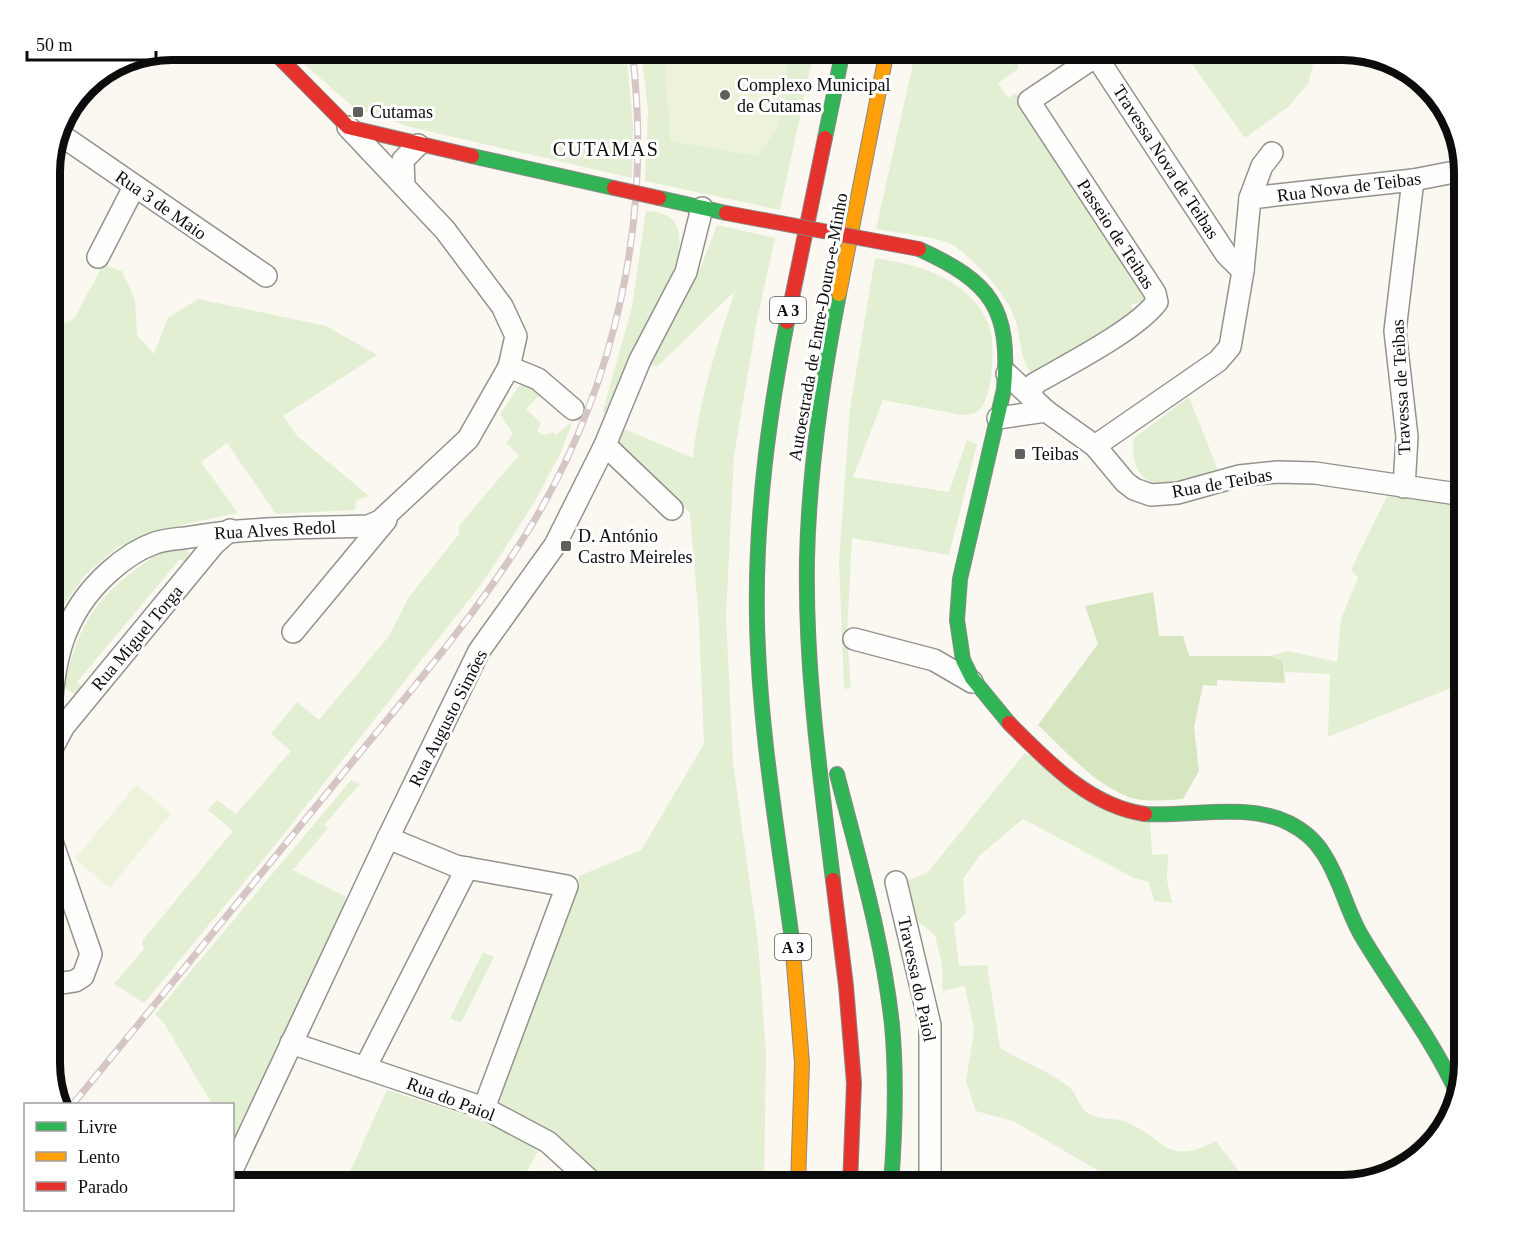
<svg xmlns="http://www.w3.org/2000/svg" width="1514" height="1235" font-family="Georgia,serif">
<rect width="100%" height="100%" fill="#faf8f1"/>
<g fill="#e3efd2">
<polygon points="288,50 626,50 633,125 632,178 410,127 364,111 351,105"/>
<polygon points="641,50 664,50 667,85 777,128 788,50 814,50 780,210 645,181 648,111"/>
<path d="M916,50H1007L1018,63V69L998,83L1008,98L1016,93L1144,285L1146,300L1131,305L1132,309L1141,313L1037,381C1020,363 1022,345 1016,322C1010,297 974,259 953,245C939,237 894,232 876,229Z"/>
<polygon points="1182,50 1315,50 1316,53 1308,84 1289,106 1245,138"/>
<path d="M646,211C659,212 672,214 677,227C691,260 642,328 629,359C621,378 615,397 608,416L603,411L632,307Z"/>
<path d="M717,225L775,238L757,320L734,455L726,616L733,763L758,942L766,1052L764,1185H609L574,1153L497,1100L555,952L579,876L641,850L704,744L699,622L690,513L615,440L622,428L693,458C699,399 717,346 735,291L658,366L650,365L699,272Z"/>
<path d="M875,258C910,264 941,270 968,295C978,304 986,316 990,329C995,346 993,398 979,410C975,415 968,414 962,415L883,400L853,477L949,492L967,440L977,444L949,555L852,538L847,636L851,688L844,689L839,561L850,409Z"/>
<polygon points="103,265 122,271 135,300 137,335 154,354 168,318 198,299 326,326 377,355 283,416 297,436 369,496 356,501 355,510 276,514 227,443 201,462 238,513 186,524 118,547 85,575 61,609 50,637 50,318 56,327 74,319"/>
<polygon points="529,384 542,393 526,409 541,423 537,431 543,435 553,432 556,435 573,421 561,452 534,503 483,582 276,844 144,1003 114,984 144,949 142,941 233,831 208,810 217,800 236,814 291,751 271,734 297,702 319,720 389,636 409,597 459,534 459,526 519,455 506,443 513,434 500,414 519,386"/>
<path d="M1189,397L1218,470C1201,475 1181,484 1164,485C1138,486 1130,457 1134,438Z"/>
<polygon points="1389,492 1464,501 1464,683 1328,737 1330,674 1285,672 1283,661 1269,656 1288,651 1337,662 1341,619 1358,578 1351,570"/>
<path d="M183,547L192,556L186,563L180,559L77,682L83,688L78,696L64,687C77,631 91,602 138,568C155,556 161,549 183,547Z"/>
<path d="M1025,753L1150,820L1152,855L1168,854L1167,880L1172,903L1154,901L1149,882L1134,878L1023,819L980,855L963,879L966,913L954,924L959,966L987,965L1000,1048C1017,1058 1060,1077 1071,1089C1077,1096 1080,1107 1086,1112C1097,1121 1114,1117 1126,1122C1167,1139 1165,1167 1216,1141L1249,1185H1118V1182L1013,1121L976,1111L966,1082L974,1030L965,986L942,991V965L935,935L915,919L905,881L927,873Z"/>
<polygon points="351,780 360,784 324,825 328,828 293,870 350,899 238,1136 233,1135 232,1104 212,1104 164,1023 155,1014"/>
<polygon points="483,952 494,957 461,1023 450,1018"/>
<path d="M387,1090C439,1107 493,1120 538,1151L528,1170L454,1183L453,1185H344Z"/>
</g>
<path fill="#d5e6c0" d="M1153,592L1159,636H1183L1189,656H1269L1283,661L1285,683L1217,680V686L1203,685L1194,727L1199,771L1183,799C1165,800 1143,803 1126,796C1093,782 1064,750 1038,725L1098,644L1085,606Z"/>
<g fill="#edf3db">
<polygon points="664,50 788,50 777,128 757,156 670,141"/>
<polygon points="136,785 171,813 110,888 75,859"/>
</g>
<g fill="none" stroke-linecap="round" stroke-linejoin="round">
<polyline stroke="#c8e5f3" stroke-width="5" points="1275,50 1296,50"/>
<defs>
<g id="street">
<polyline points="1092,50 1226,254 1243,271"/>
<polyline points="58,133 266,276"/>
<polyline points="404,186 403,160 418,145"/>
<polyline points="1250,198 1413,180 1449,173"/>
<polyline points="98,257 134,187"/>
<polyline points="509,367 538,379 573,409"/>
<polyline points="1007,374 1046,411 1095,446 1125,482 1134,489 1151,495 1178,493 1239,476 1277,472 1315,473 1464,495"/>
<path d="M1030,396L1034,384C1067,365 1136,330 1157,302L1155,293L1029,101L1096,56"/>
<polyline points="998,418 1046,411"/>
<polyline points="605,445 672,509"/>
<polyline points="1095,446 1218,361 1230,347 1243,271 1250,198 1262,166 1272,153"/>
<polyline points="1404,487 1407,437 1395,331 1413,180"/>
<polyline points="293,632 386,520"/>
<polyline points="854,639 934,660 972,682"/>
<path d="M50,724C53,663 61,615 109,572C121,561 138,549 155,543C166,539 179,539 191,537C249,527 309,528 368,526L380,521L468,439L509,367L516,336L502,306L445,230L348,127"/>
<polyline points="50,752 64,726 214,544 230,530"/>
<polyline points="388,838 456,866 567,886 484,1108"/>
<polyline points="896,882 930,1025 930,1185"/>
<polyline points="50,985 75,981 83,976 91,954 50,836 50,819"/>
<polyline points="291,1043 484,1108 548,1142 595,1185"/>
<polyline points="365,1068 467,868"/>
<polyline points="232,1170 388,838 479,651 555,545 605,445 640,360 686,272 702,208"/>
</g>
<g id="fast">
<polyline points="825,138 843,50"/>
<polyline points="472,156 614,188"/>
<polyline points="659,198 726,213"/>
<path d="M919,249C991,282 1011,308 1004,389L960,579L957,620L963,660L972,678L1009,723"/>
<path d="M787,322C768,419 755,520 757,620C759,727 778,834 792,940"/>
<path d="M837,774C858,857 883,940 892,1025C897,1078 895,1132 891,1185"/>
<path d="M1145,814C1191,817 1247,802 1289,823C1303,830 1315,840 1323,853C1340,878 1346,909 1361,935C1393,989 1432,1038 1458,1095"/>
<path d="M833,880C820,774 805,667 807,559C809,470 822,381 839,294"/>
</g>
<g id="slow">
<polyline points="839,294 887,50"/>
<polyline points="792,940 802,1063 798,1185"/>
</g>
<g id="jam">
<polyline points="272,50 348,127 472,156"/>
<polyline points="787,322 825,138"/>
<path d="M1009,723C1047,761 1089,806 1145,814"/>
<polyline points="833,880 846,986 854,1083 850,1185"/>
</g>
</defs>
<use href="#street" stroke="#93928f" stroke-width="24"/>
<use href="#fast" stroke="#8a8986" stroke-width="16"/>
<use href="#slow" stroke="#8a8986" stroke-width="16"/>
<use href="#jam" stroke="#8a8986" stroke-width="16"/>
<use href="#street" stroke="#fefefd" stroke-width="21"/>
<use href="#fast" stroke="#30b455" stroke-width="14"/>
<use href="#slow" stroke="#ff9f0a" stroke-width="14"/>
<use href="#jam" stroke="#e5322d" stroke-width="14"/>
<defs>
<path id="rail" d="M73,1104C161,997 248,890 336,782C402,701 472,621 528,531C616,387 653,217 632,50"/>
</defs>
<use href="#rail" stroke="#d6c5c5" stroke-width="7"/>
<use href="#rail" stroke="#fff" stroke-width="4.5" stroke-dasharray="14" stroke-linecap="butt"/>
<defs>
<g id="jam-bridge">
<polyline points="614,188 659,198"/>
<polyline points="726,213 919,249"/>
</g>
</defs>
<use href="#jam-bridge" stroke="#8a8986" stroke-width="16" stroke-linecap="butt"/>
<use href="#jam-bridge" stroke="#e5322d" stroke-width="14"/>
</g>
<g fill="#5f5f5c" stroke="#fff" stroke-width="2">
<circle cx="725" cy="95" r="6"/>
<rect x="352" y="106" width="12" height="12" rx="3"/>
<rect x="1014" y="448" width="12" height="12" rx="3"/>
<rect x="560" y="540" width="12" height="12" rx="3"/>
</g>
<g text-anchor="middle" stroke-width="6" stroke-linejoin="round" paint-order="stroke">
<g fill="#fff" stroke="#555" stroke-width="1.5">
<rect x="770" y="297" width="36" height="26" rx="4.5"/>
<rect x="775" y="934" width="36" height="26" rx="4.5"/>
</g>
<g font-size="16" font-weight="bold" fill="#0c0c0c">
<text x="788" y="316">A 3</text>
<text x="793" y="953">A 3</text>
</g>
<g font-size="18" fill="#0c0c0c" stroke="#fff" text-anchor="start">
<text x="737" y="91">Complexo Municipal<tspan x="737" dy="21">de Cutamas</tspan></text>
<text x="370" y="118">Cutamas</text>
<text x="1032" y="460">Teibas</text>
<text x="578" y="542">D. António<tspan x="578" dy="21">Castro Meireles</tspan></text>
</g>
<g font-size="18" fill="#0c0c0c" stroke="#fff">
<text transform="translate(1166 162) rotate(57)" y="6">Travessa Nova de Teibas</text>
<text transform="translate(1349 187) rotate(-7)" y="6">Rua Nova de Teibas</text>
<text transform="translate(161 205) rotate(35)" y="6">Rua 3 de Maio</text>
<text transform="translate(1116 234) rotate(57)" y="6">Passeio de Teibas</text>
<text transform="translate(818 327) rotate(-80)" y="6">Autoestrada de Entre-Douro-e-Minho</text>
<text transform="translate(1401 387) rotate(-93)" y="6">Travessa de Teibas</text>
<text transform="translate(1222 483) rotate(-10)" y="6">Rua de Teibas</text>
<text transform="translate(275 530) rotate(-3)" y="6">Rua Alves Redol</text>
<text transform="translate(137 638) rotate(-50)" y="6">Rua Miguel Torga</text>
<text transform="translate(448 718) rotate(-63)" y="6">Rua Augusto Simões</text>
<text transform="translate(917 979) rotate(78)" y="6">Travessa do Paiol</text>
<text transform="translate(451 1099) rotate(21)" y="6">Rua do Paiol</text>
</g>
<g font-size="20" letter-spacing="1.5" fill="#0c0c0c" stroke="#fff">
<text x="606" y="156">CUTAMAS</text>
</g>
</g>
<path d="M0 0H1514V1235H0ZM172 60H1342A112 112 0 0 1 1454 172V1063A112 112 0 0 1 1342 1175H172A112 112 0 0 1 60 1063V172A112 112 0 0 1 172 60Z" fill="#fff" fill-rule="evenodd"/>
<path fill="none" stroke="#0c0c0c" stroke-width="8" d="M172 60H1342A112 112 0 0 1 1454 172V1063A112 112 0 0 1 1342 1175H172A112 112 0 0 1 60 1063V172A112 112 0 0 1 172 60Z"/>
<rect x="24" y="1103" width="210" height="108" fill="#ffffff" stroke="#9e9e9e" stroke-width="1.5"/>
<rect x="36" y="1122" width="30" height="9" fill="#30b455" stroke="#9e9e9e" stroke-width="1.5"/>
<text x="78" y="1133" font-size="18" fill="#0c0c0c">Livre</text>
<rect x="36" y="1152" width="30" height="9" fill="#ff9f0a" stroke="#9e9e9e" stroke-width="1.5"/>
<text x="78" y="1163" font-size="18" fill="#0c0c0c">Lento</text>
<rect x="36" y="1182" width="30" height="9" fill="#e5322d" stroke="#9e9e9e" stroke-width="1.5"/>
<text x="78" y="1193" font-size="18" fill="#0c0c0c">Parado</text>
<path d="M27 51v9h129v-9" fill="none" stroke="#0c0c0c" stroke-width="3"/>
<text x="36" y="51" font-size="18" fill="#0c0c0c" stroke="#ffffff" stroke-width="4.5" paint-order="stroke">50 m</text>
</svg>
